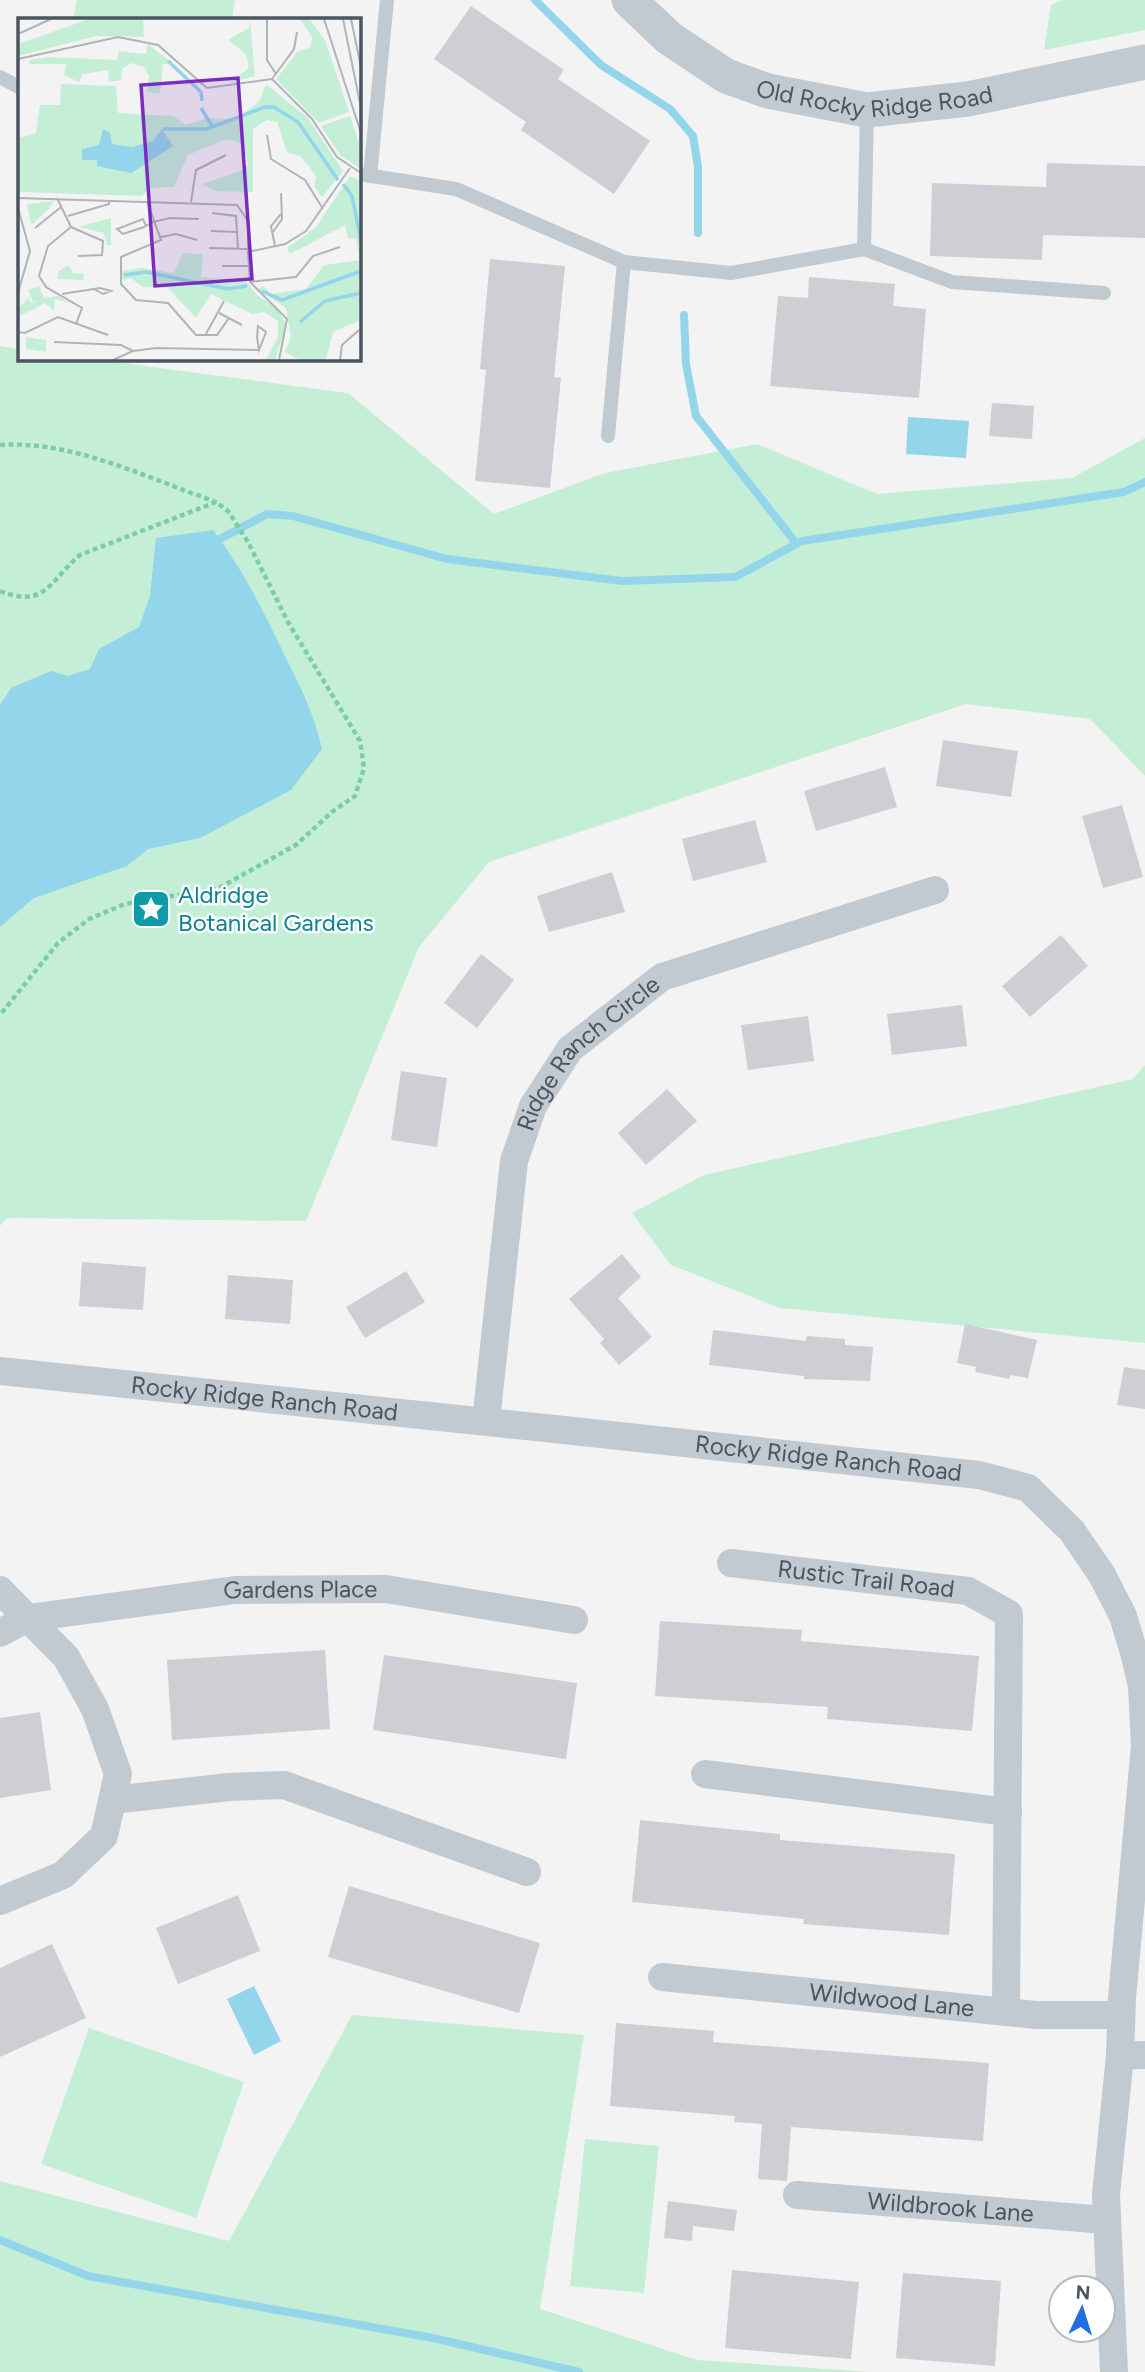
<svg xmlns="http://www.w3.org/2000/svg" width="1145" height="2372" font-family="Figtree,sans-serif">
<rect width="100%" height="100%" fill="#f4f3f3"/>
<g fill="#c4efd6">
<polygon points="77,0 235,0 232,19 73,19"/>
<polygon points="1062,0 1145,0 1145,30 1044,50 1051,5"/>
<polygon points="0,346 19,349 19,359 93,359 348,393 494,514 605,473 757,444 877,494 1072,478 1145,438 1145,776 1090,719 966,704 489,862 419,947 306,1221 7,1218 0,1226"/>
<polygon points="1145,1065 1145,1343 780,1308 671,1265 632,1213 704,1175 1133,1079"/>
<polygon points="352,2015 584,2035 540,2309 697,2360 871,2372 0,2372 0,2181 229,2241"/>
<polygon points="89,2028 244,2082 196,2218 41,2164"/>
<polygon points="585,2139 659,2146 644,2293 570,2286"/>
</g>
<g fill="#93d5ea">
<polygon points="908,417 969,421 966,458 906,454"/>
<path d="M213,530C244,571 264,612 286,658C301,688 315,716 322,749L291,790L200,838L148,849L127,866L34,898L0,927V705L11,688L51,671L68,676L90,669L99,649L139,627L150,596L156,538Z"/>
<polygon points="254,1986 281,2041 254,2055 227,1999"/>
</g>
<g fill="none" stroke-linecap="round" stroke-linejoin="round">
<g stroke="#93d5ea" stroke-width="8">
<polyline points="535,0 601,65 670,109 693,136 698,167 698,233"/>
<polyline points="684,315 686,364 696,416 796,543"/>
<polyline points="220,539 267,514 293,516 447,559 622,581 735,577 802,541 1124,492 1145,482"/>
<polyline points="0,2240 88,2276 433,2338 579,2372"/>
</g>
</g>
<g fill="#cdcfd4">
<polygon points="471,6 564,70 558,79 650,141 614,194 521,130 526,122 434,59"/>
<polygon points="1047,163 1145,166 1145,238 1043,235 1042,260 930,256 932,183 1046,187"/>
<polygon points="490,259 565,266 554,377 561,378 550,488 475,481 486,370 480,369"/>
<polygon points="809,277 895,284 893,306 926,309 919,398 770,386 778,296 808,298"/>
<polygon points="992,403 1034,406 1032,439 989,436"/>
<polygon points="943,740 1018,751 1011,797 936,786"/>
<polygon points="885,767 897,807 816,831 804,791"/>
<polygon points="1122,805 1143,877 1103,888 1082,816"/>
<polygon points="755,820 767,862 693,881 682,839"/>
<polygon points="612,872 625,912 549,932 537,896"/>
<polygon points="1061,935 1088,966 1030,1017 1002,986"/>
<polygon points="481,954 514,980 477,1028 444,1003"/>
<polygon points="962,1005 967,1046 892,1055 887,1014"/>
<polygon points="808,1016 814,1061 748,1070 741,1025"/>
<polygon points="401,1071 447,1078 437,1147 391,1140"/>
<polygon points="667,1089 697,1121 646,1165 618,1133"/>
<polygon points="622,1254 641,1277 618,1298 652,1337 619,1365 600,1343 604,1339 569,1299"/>
<polygon points="82,1262 146,1267 143,1310 79,1306"/>
<polygon points="406,1271 425,1302 365,1338 346,1307"/>
<polygon points="228,1275 293,1280 290,1324 225,1319"/>
<polygon points="965,1324 1037,1340 1028,1378 1010,1375 1010,1379 975,1372 976,1367 957,1363"/>
<polygon points="713,1330 806,1341 807,1336 845,1339 845,1345 873,1347 870,1381 804,1379 804,1376 709,1365"/>
<polygon points="1124,1367 1145,1370 1145,1409 1117,1405"/>
<polygon points="660,1621 802,1630 801,1641 979,1656 972,1731 827,1719 828,1707 655,1696"/>
<polygon points="325,1650 330,1729 172,1740 167,1660"/>
<polygon points="384,1655 577,1683 566,1759 373,1730"/>
<polygon points="40,1712 51,1790 0,1798 0,1718"/>
<polygon points="640,1820 780,1834 780,1840 955,1854 949,1935 803,1924 804,1919 632,1902"/>
<polygon points="349,1886 540,1943 519,2013 328,1957"/>
<polygon points="238,1895 260,1951 178,1984 156,1928"/>
<polygon points="52,1944 86,2018 0,2057 0,1968"/>
<polygon points="616,2023 714,2031 713,2042 989,2063 983,2141 791,2127 787,2181 758,2179 762,2124 734,2122 735,2116 610,2106"/>
<polygon points="668,2201 737,2210 734,2231 693,2226 692,2241 664,2238"/>
<polygon points="732,2270 859,2282 851,2359 725,2348"/>
<polygon points="903,2273 1001,2281 995,2366 896,2358"/>
</g>
<g fill="none" stroke-linecap="round" stroke-linejoin="round">
<g stroke="#7dcca8" stroke-width="4.5" stroke-dasharray="5 3.5" stroke-linecap="butt">
<path d="M0,445C73,440 146,478 214,501"/>
<path d="M0,591C46,609 49,581 80,555L216,502L228,511L248,542L288,622L360,741L364,768L355,796L333,811L296,845L219,888L125,904L89,919L58,943L0,1015"/>
</g>
<g stroke="#c1c9d1" stroke-width="14">
<polyline points="0,77 19,87"/>
<polyline points="359,174 456,189 624,262 731,273 864,249 952,282 1104,293"/>
<polyline points="370,176 387,0"/>
<polyline points="864,249 867,111"/>
<polyline points="608,436 624,262"/>
</g>
<g stroke="#c1c9d1" stroke-width="28">
<path id="s1" d="M0,1371C326,1406 653,1438 979,1475L1028,1488L1072,1531L1102,1575L1123,1616L1135,1656L1142,1686L1145,1746L1122,1998L1120,2056L1145,2055"/>
<path id="s2" d="M486,1421L514,1161L533,1106L570,1049L662,977L935,890"/>
<path id="s3" d="M731,1563L968,1591L1009,1614L1006,2012"/>
<polyline points="0,1590 66,1657 95,1709 118,1774 104,1836 63,1875 0,1901"/>
<path id="s4" d="M0,1633L28,1618L235,1590L386,1589L574,1620"/>
<polyline points="705,1774 1008,1812"/>
<polyline points="112,1800 229,1787 284,1785 527,1872"/>
<path id="s5" d="M662,1977L1036,2015H1121"/>
<path id="s6" d="M797,2195L1106,2220"/>
<polyline points="1114,2372 1106,2194 1120,2056"/>
</g>
<path stroke="#c1c9d1" stroke-width="35" id="s7" d="M629,0L669,38L726,76L768,91L867,110L968,99L1145,62"/>
</g>
<defs>
<symbol id="sight-square" viewBox="-11 -11 22 22"><rect x="-9" y="-9" width="18" height="18" rx="4" fill="#0f9aa8" stroke="#fff"/><path d="M0-6L1.8-2.2L6-1.7L2.9 1.2L3.7 5.4L0 3.3L-3.7 5.4L-2.9 1.2L-6-1.7L-1.8-2.2Z" fill="#fff"/></symbol>
</defs>
<g fill-rule="evenodd">
<use href="#sight-square" x="129" y="887" width="44" height="44"/>
</g>
<g text-anchor="middle" stroke-width="5" stroke-linejoin="round" paint-order="stroke">
<g font-size="24" fill="#4b5560" stroke="#fff">
<text dy="8" stroke="none"><textPath href="#s7" startOffset="276">Old Rocky Ridge Road</textPath></text>
<text dy="8" stroke="none"><textPath href="#s2" startOffset="396">Ridge Ranch Circle</textPath></text>
<text dy="8" stroke="none"><textPath href="#s1" startOffset="266">Rocky Ridge Ranch Road</textPath></text>
<text dy="8" stroke="none"><textPath href="#s1" startOffset="833">Rocky Ridge Ranch Road</textPath></text>
<text dy="8" stroke="none"><textPath href="#s3" startOffset="136">Rustic Trail Road</textPath></text>
<text dy="8" stroke="none"><textPath href="#s4" startOffset="306">Gardens Place</textPath></text>
<text dy="8" stroke="none"><textPath href="#s5" startOffset="231">Wildwood Lane</textPath></text>
<text dy="8" stroke="none"><textPath href="#s6" startOffset="154">Wildbrook Lane</textPath></text>
</g>
<g font-size="24" fill="#0d838f" stroke="#fff" text-anchor="start">
<text x="178" y="903">Aldridge<tspan x="178" dy="28">Botanical Gardens</tspan></text>
</g>
</g>
<g transform="translate(18 18)">
<rect width="343" height="343" fill="#f4f3f3"/>
<path d="M71,1H125L126,19L78,18L0,38V26ZM232,1L237,58L212,65L231,50L228,36L210,22L231,10ZM282,1H291L307,22L331,94L301,105L258,61L279,34L293,29L294,19ZM130,26L154,45L145,46L142,76L129,74L131,58L126,49L113,45L104,51L103,62L91,64L90,52L65,56L61,64L46,57L48,46H11L12,42L29,39L99,42L101,33L128,36ZM43,66L98,68L100,95L155,98L168,107L190,100L217,101L241,84L248,66L290,100L325,153L304,179L296,169L298,158L290,147L282,138L269,134L259,104L249,102L235,111V174L197,173L184,166L225,152L230,146L225,126L209,121L170,137L156,169L131,170L124,178L0,174V120L18,115L22,87H42ZM332,98L342,128L341,150L322,137L303,108ZM332,158L343,163V302L315,314L308,342H282L267,334L273,319L268,290L239,271L246,268L253,276L288,271L306,247L342,242L338,221L330,220L327,207L272,236L269,230L298,209ZM36,183L31,191L13,207L9,186ZM93,200V227H89L86,215L60,209ZM165,235L185,236L183,259L228,263L239,277L260,291L268,307L257,342H248L260,319V303L246,294L234,296L193,276L178,300L150,270L125,269L113,260L105,262L103,253L125,250L155,255ZM50,247L55,255L66,256L65,262L40,261V254ZM21,268L26,280L41,278L51,285L37,281L36,293L27,285L0,299V291L10,280L14,285L19,283L15,284L10,272ZM8,319L28,322V334L8,331Z" fill="#c4efd6"/>
<path d="M85,111L92,115L94,126L114,129L135,123L144,111L155,128L113,155L79,148V142H64V131L81,127Z" fill="#93d5ea"/>
<path fill="none" stroke="#93d5ea" stroke-width="3.5" d="M150,43L183,74L184,83M183,90L194,108M145,111H189L247,89H256L280,104L320,162M325,166L334,178L343,223M106,257L128,254L210,271L229,268M244,273L264,282L343,253M282,304L307,283L343,275"/>
<path fill="none" stroke="#b0b4b8" stroke-width="2" d="M249,1V42L258,56M306,1L343,115M325,1L343,90M333,1L343,49M0,16L33,1M0,41L100,19L140,27L189,70L254,61L294,101L319,139L343,155M254,61L276,31L279,14M249,117L253,141L287,162L305,191M0,180L219,187L230,203V234L267,226L288,213L332,150M39,180L53,209M129,183L143,222L103,239V266L118,282L150,285L178,317H199L211,300M173,184L178,152L208,137M0,190L12,233L0,275M194,195L218,198L220,231M50,198L91,186V182M128,208L125,201L99,211L105,216L126,209L135,204L152,200L181,201M53,209L30,228L21,258L28,269L64,290L58,306M53,209L85,223L84,237L60,238M17,210L43,189M193,213L219,214M255,214L264,201L263,175M143,219L158,216L179,222M257,228L253,208L263,196M191,230L230,231M230,234L232,264L269,301L261,342M204,248H230M232,264L278,259L295,238L322,229M44,276L82,270L93,273L85,276L76,271M201,295L224,307M240,308L248,314L241,332L239,319ZM0,314L7,315L40,299L90,317M188,316L206,283M36,324L103,327L115,333M95,342L115,333L138,330L241,332M322,342L324,327L341,312"/>
<path fill="#7b2cbf" fill-opacity="0.15" stroke="#7b2cbf" stroke-width="3.5" d="M220,60L234,261L137,268L123,67Z"/>
<rect width="343" height="343" fill="none" stroke="#4b5560" stroke-width="3.5"/>
</g>
<g transform="translate(1082 2309) rotate(4)"><circle r="33" fill="#ffffff" stroke="#b7bbbf" stroke-width="2"/>
<path d="M0-5L12 26L0 18L-12 26Z" fill="#226fdf"/>
<text y="-10" font-size="19" font-weight="bold" text-anchor="middle" fill="#4b5560">N</text>
</g>
</svg>
